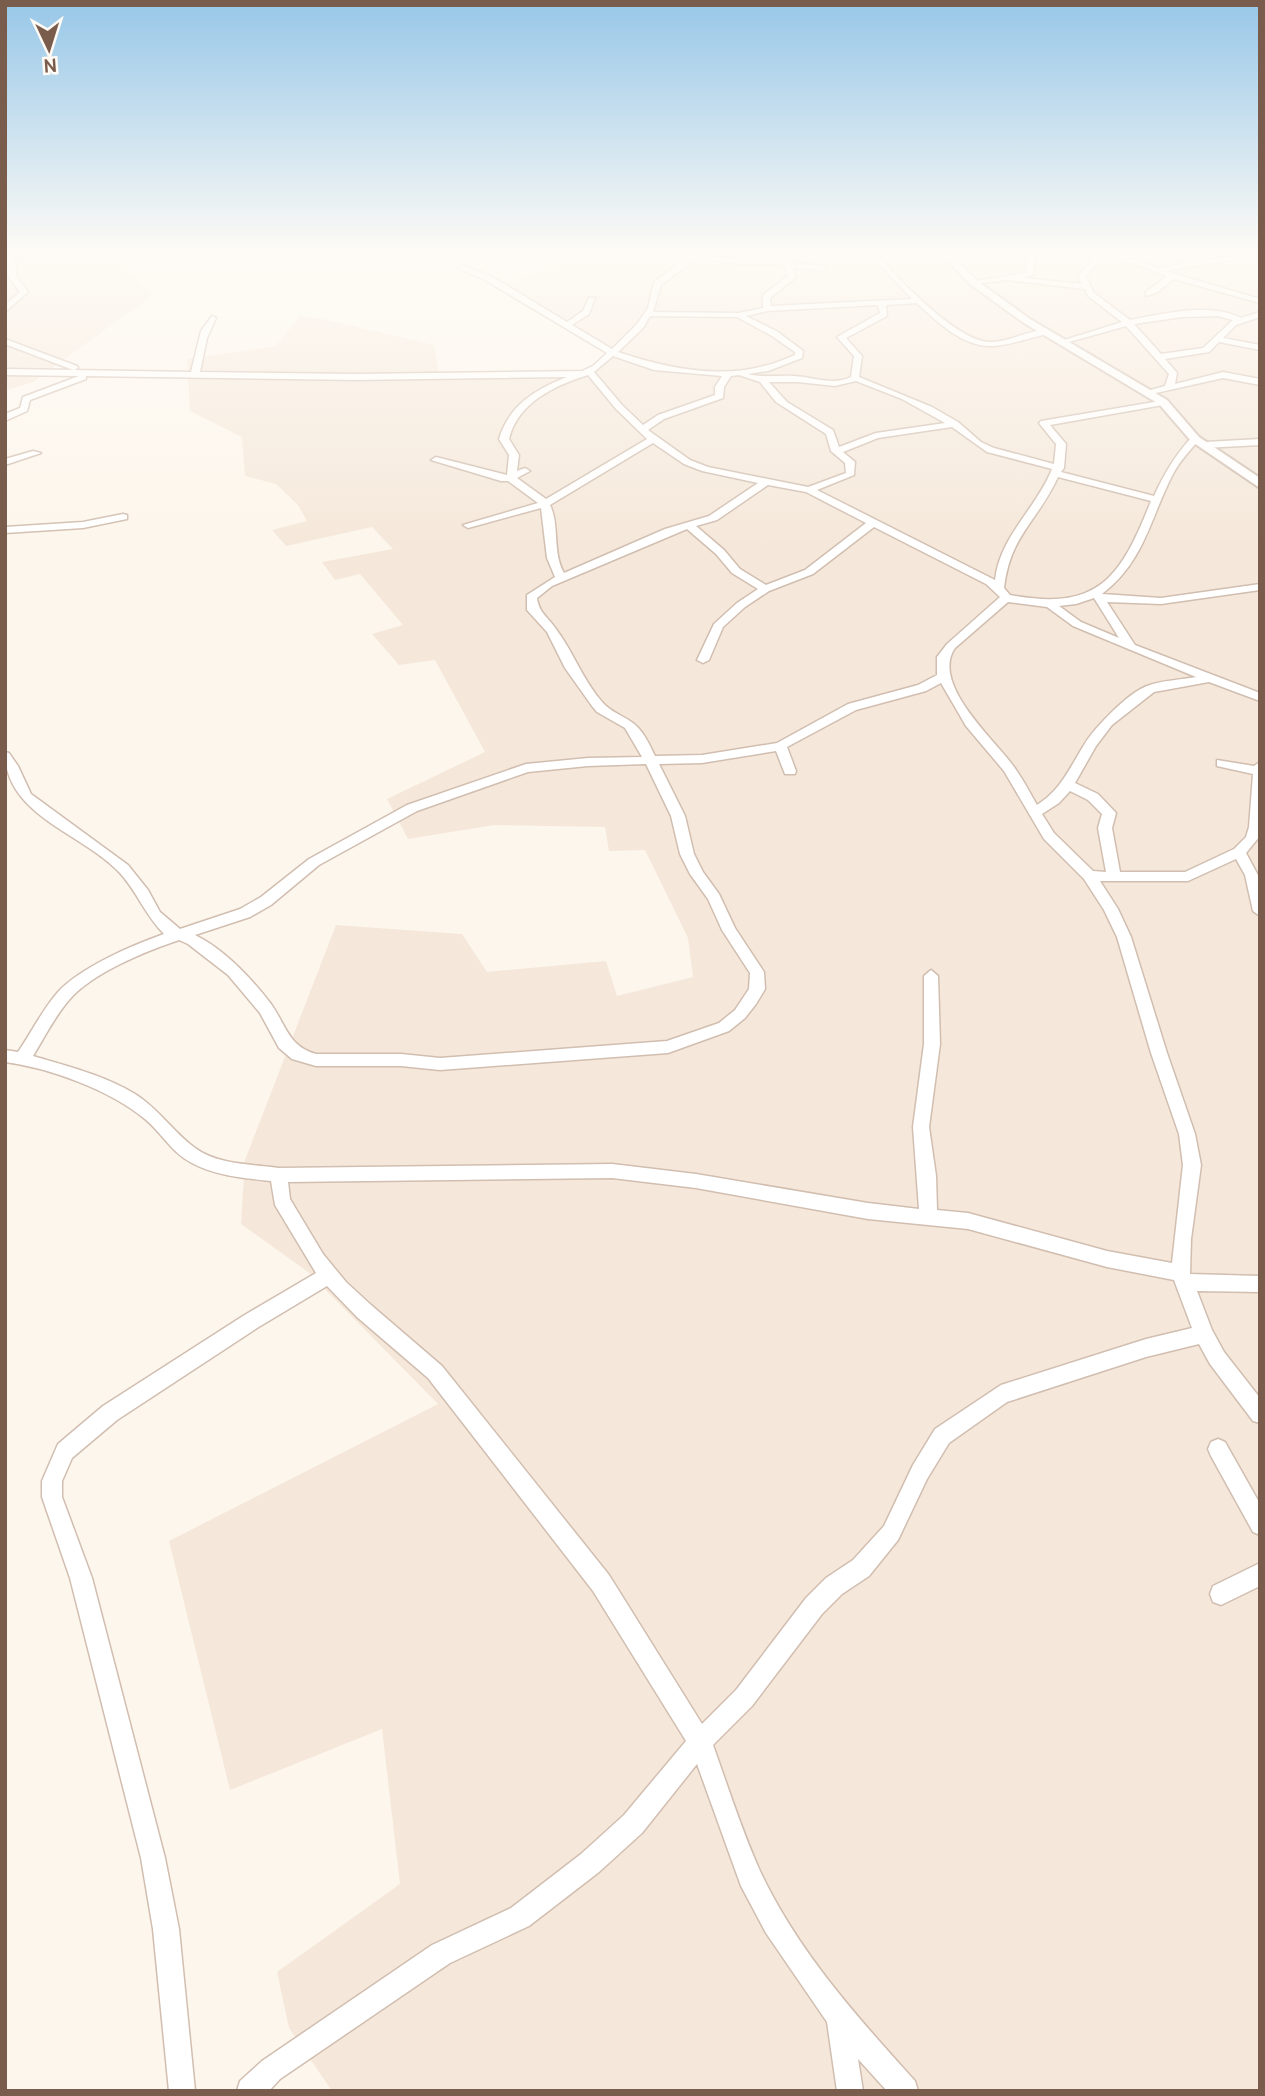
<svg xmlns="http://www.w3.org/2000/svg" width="1265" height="2096" font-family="Cabin,sans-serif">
<rect width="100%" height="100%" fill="#fdf6ec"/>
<g fill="#f5e8da">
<polygon points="44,254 107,254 153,295 33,382 5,391 5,257"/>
<polygon points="594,254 1260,254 1260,2091 332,2091 289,2028 277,1972 400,1884 382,1729 230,1790 169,1541 438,1404 308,1272 241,1224 245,1160 336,925 462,934 487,972 606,961 617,996 693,977 688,938 645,850 609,851 605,827 494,825 408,839 387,799 485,752 435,660 399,665 372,634 403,625 360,574 335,580 322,562 393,549 372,527 286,546 272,530 307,521 298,505 276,484 245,476 242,437 190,411 187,359 276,346 300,316 327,320 434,345 439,374 581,373 606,353 494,288"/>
</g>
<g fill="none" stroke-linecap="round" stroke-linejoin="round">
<defs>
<g id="minor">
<polygon points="8,254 16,265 16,276 28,292 5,312 5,305 20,292 8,276 5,258"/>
<path d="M692,254L741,260H784L786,254H792L791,263L827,266L824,270L793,268L796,277L770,298L771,306L912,299L870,254H877C898,279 955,339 988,342C1008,343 1027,330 1047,330V334C1029,338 1011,345 993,346C964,348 936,321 917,303L886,305L887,316L846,338L862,356L859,377L932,407L958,422L981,442L994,448L1054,464L1056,444L1039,423L1041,421L1166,400V404L1163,405L1050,425L1066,444L1064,468L1061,472L1154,496C1164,474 1175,455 1192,437L1200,439C1190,450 1180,461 1173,474C1150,518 1145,561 1102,594L1161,598L1260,584V590L1161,604L1107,602L1135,645L1260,693V701L1209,682L1154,692L1112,725L1096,746L1075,783L1098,794L1116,813L1112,828L1120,872H1185L1234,849L1246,837L1249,827L1253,774L1217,766V760L1254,766L1260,762V836L1246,853L1260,879V916L1253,911L1245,875L1236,859L1188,881H1100L1118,909L1131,937L1167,1053L1195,1134L1201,1165L1191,1239L1190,1274L1260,1276V1292L1197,1291L1212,1330L1224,1352L1260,1398V1423L1253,1421L1210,1364L1199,1344L1146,1357L1007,1402L949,1443L927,1479L898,1540L869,1576L842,1594L822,1614L752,1706L713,1745C728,1787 742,1831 760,1871C797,1950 857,2017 915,2081L918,2091H887L858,2059L863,2091H837L827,2022L766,1933L741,1886L697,1764L642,1833L599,1872L529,1926L450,1963L280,2079L269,2091H237L240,2081L262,2061L432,1945L511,1908L581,1854L624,1815L686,1741L593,1591L428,1378L357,1317L327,1286L257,1328L117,1420L72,1458L62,1481V1497L92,1578L165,1858L179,1929L195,2091H169L153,1929L141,1858L70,1578L42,1497V1481L58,1444L103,1406L243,1316L316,1273L275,1205L271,1181C244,1178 216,1176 192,1163C172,1153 162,1133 145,1119C110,1090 50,1068 5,1062V1050L18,1052C31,1033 43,1009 58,992C81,967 133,945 164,934C145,915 138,893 120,873C83,833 5,816 5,752L9,753L18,766L31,794L128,865L148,890L160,912L180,929L240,909L261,897L309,859L407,805L526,764L588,758L642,757L625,728L597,712L592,706L565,668L547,632L527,610V595L555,577L547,558L541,508L468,528L463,525L538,503L508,481H501L431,460L436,457L507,475L509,455L499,439C509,405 536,389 567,377L356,380L86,376V379L30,400L27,411L5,421V414L20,408L23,397L79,376L5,375V369L73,370L5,344V339L77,366L78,368L74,370L191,372L201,331L212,316L216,318L207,338L200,372L356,374L582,371L593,366L607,353L485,280L458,268V264L491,276L567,322L583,311L589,298H595L589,314L572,325L612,349L637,324L648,308L654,282ZM698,258L741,264H784L788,276L763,295V308L739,313L653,312L661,285ZM878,305L880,313L837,337L854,356L851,377C833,386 813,377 794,376C778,375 764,378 748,374L768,371L802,358L803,351L778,332L746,316L767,311ZM650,316L737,317L772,336L795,352V355C785,359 774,364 764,366C717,379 662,367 618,352L643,328ZM613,356L654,370L722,376L715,387V395L658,415L643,425L622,405L594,372ZM588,375L616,409L647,439L546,499L517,478L530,471L525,468L517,471L519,455L509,439C518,402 556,385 588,375ZM739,375L760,382L776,402L826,434L831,451L845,463L846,473L808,487L708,467L690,460L648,430L664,419L723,398L724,387L731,376ZM856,381L902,399L945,423L876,433L839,447L833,430L787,402L769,382H798L835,386ZM952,427L987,452L1052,469C1036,509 1000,536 995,580L817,490L854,475L855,462L843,452L878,438ZM653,443L684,464L702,471L758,483L709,516L665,529L564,573C552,552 560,526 550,505ZM1058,477L1151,501C1121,577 1099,612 1010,595L1004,588C1010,535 1038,521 1058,477ZM768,485L806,492L866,523L805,570L766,585L740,569L724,550L696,526L717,520ZM874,527L986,584L1000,597L947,644L937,657V675L918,685L848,704L777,743L702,755L655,756C649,744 643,729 630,721C621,715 610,711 603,703C583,681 574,653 556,629C548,617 539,613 537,598L552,586L687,529L716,554L732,573L758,589L737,603L714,624L697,660L703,663L709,660L723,627L745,607L769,591L813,574ZM1094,598L1119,638L1081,622L1059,606L1076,604ZM1008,602L1047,607L1073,626L1196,677C1181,680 1162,680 1147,686C1128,693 1094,728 1084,745C1069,769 1061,790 1037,805C1030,793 1023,779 1014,767C995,740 930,684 955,648ZM941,683L966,726L1004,771L1044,839L1084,879L1104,910L1117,937L1151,1053L1179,1134L1183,1165L1172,1263L1107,1251L968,1213L937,1210L936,1176L929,1127L940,1044L938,976L931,970L924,976V1044L913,1127L919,1209L868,1203L696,1174L612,1164L279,1168C252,1164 218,1165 195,1148C173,1132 159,1109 135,1094C104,1075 67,1066 33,1056C44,1038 55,1016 69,1000C92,973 146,951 179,940L188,944L228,975L260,1013L279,1048L292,1059L316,1066H401L440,1070L668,1053L729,1031L745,1018L756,1004L765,989L764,972L735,928L719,894L703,872L694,854L685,816L659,764L702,763L776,751L785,774H795L796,771L787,747L856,710L926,691ZM646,764L671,816L680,854L690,874L708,899L722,930L750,973L749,989L735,1010L719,1023L667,1041L440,1058L401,1054H316C288,1046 286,1025 271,1004C251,978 224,949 195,935L250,917L271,905L319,865L417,811L528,772L588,766ZM1070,791L1088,800L1102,814L1098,828L1106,872L1093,871L1054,833L1042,814L1059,803ZM612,1178L696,1188L868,1219L968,1229L1107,1267L1174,1280L1192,1328L1146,1339L1001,1385L935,1429L913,1465L884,1526L853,1560L826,1578L806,1598L736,1690L702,1724L609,1575L442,1366L371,1305L346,1282L323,1254L290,1199L288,1182Z"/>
<path d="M1025,254H1075L1072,256L1035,257L1034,274L1024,278L1082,284L1078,277L1088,265L1093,254H1099L1096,265L1086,277L1094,293L1130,320C1162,314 1210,302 1241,318L1260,312V317L1236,325L1223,338L1260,345V350L1219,342L1209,352L1165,359L1177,373L1175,384L1223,372L1260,379V385L1223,378L1147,395V391L1165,386L1169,374L1126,326L1062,344L1058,342L1122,322L1088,296L1085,289L1007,280L973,284L969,282L1026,273L1027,256ZM1218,316L1233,320L1203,348L1161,354L1134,324L1182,317Z"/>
<polygon points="1107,254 1117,254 1158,268 1244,254 1260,256 1260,260 1244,258 1165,271 1260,299 1260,303 1174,279 1156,293 1146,296 1146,292 1167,276"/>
<polygon points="1260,439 1260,445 1205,448 1200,445 1205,442"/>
<polygon points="33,451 41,453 5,465 5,459"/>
<polygon points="123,514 127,515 127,519 83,528 5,533 5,527 83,522"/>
<polygon points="1218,1439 1225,1442 1260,1504 1260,1535 1253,1532 1211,1456 1208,1449 1211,1442"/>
<polygon points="1260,1563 1260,1586 1221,1605 1213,1602 1210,1594 1213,1586"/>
</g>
<g id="tertiary">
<polygon points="5,254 33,254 5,259"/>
<polygon points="941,254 950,254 976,280 1030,319 1167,400 1199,437 1260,478 1260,488 1191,441 1159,404 1024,323 970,284"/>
</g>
</defs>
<use href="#minor" stroke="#d1beb0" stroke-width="3"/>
<use href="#tertiary" stroke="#d1beb0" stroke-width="4"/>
<use href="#minor" fill="#fff" fill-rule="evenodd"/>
<use href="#tertiary" fill="#fff" fill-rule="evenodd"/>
</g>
<linearGradient id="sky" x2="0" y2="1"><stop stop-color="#97c7e8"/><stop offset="0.46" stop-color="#fefbf6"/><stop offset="1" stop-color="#fefbf6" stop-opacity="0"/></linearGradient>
<rect width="1265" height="547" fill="url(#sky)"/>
<rect width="1265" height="2096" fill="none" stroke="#7a5c4d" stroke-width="14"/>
<g transform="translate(49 49) rotate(176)" stroke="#fffaf3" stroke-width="5" paint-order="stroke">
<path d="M0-5L12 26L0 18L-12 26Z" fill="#7a5c4d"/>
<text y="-10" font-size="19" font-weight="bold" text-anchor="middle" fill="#7a5c4d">N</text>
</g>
</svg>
